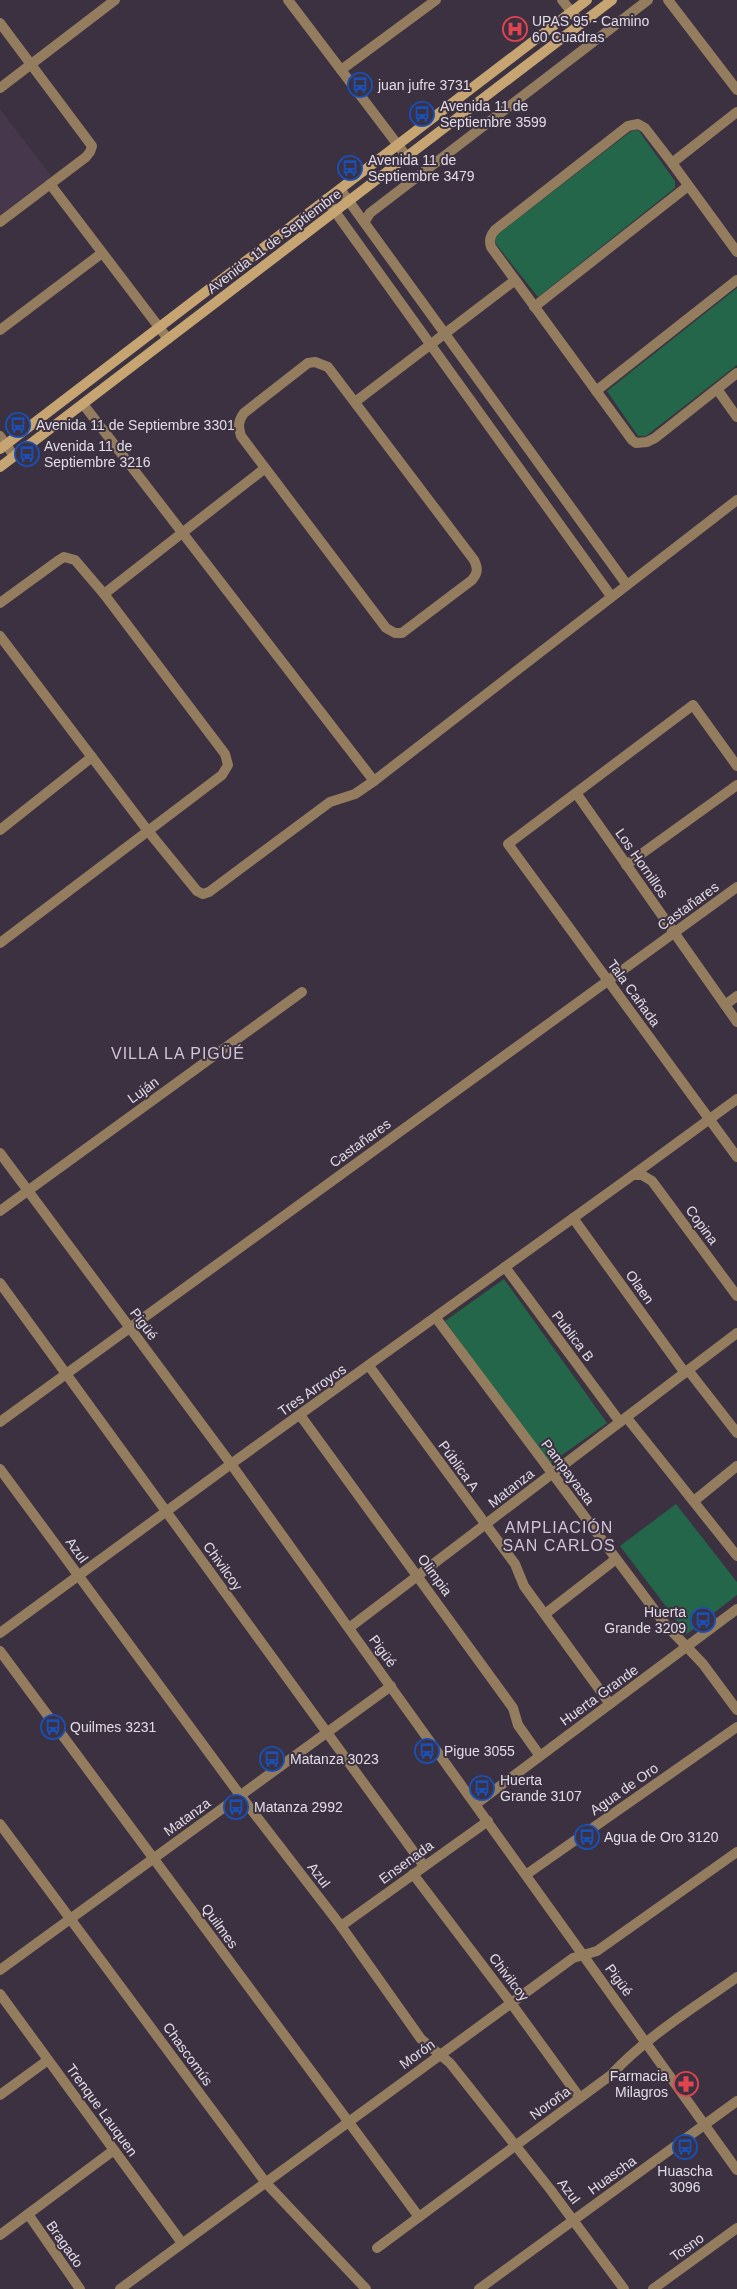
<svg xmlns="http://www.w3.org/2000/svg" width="737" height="2289" font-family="Arial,sans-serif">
<rect width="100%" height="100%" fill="#3c3141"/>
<polygon fill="#46374d" points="0,109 51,176 0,215"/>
<g fill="#236649">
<polygon points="635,130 639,131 675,181 675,188 538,297 496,244 495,239 498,234 630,132"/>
<polygon points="737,288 737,365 646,436 638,436 607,391"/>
<polygon points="504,1279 607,1423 548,1465 445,1321"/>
<polygon points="676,1504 737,1582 737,1595 687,1634 620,1546"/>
</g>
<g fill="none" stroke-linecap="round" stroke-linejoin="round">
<g stroke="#937d5e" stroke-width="10">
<polyline points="288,0 407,157"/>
<polyline points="562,0 581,24"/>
<polyline points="668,0 737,90"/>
<polyline points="0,23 92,146 90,152 86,157 0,222"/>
<polyline points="341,70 436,0"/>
<polyline points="0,88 115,0"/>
<polyline points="672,163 737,112"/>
<polyline points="50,184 168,339"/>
<polyline points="340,189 627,585"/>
<polyline points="326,199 611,596"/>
<polyline points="365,221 370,213 648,0"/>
<path d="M737,252L672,163L645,128L638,124L628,126L495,230C490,236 489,240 491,247L632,440L636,443L647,442L655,438L737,373"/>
<polyline points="534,307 688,186"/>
<polyline points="0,330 102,253"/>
<path d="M315,362L328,367L474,560C478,568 478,573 472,580L402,633H395L386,628L241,436C238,426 238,421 244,413L308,363Z"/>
<polyline points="717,389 737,417"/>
<polyline points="596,391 737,280"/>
<polyline points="355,402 514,281"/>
<polyline points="83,404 374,781 737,500"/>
<polyline points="0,436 14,456"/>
<polyline points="104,594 264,469"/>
<polyline points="0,603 59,560 64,557 75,560 104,594 225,754 228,765 222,775 0,943"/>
<polyline points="0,636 148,831 197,891 203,894 209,892 330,802 355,794 374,781"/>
<polyline points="737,766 693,705 508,844 737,1157"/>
<polyline points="576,793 737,1022"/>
<polyline points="0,830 92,757"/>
<polyline points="626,865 737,785"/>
<polyline points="725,1005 737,996"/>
<polyline points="0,1153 231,1464 737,2170"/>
<polyline points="633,1175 737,1099"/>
<polyline points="0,1211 302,992"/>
<polyline points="573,1218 685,1373"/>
<polyline points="505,1267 620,1422"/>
<polyline points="0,1283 424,1866"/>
<polyline points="436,1318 665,1624 703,1664 737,1710"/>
<polyline points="369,1366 515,1564 524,1586 610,1704"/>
<polyline points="688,1370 737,1433"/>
<polyline points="300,1415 513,1708 518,1725 540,1756"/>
<polyline points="627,1418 737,1556"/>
<polyline points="0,1422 737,887"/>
<polyline points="0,1469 240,1795 341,1926 421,2039 450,2063 550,2189 624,2289"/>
<polyline points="694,1501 737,1466"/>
<polyline points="545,1614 616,1559"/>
<polyline points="349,1628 737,1333"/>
<polyline points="0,1633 231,1464 633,1175 642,1175 652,1181 737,1296"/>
<polyline points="0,1651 419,2217"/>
<polyline points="476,1804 737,1609"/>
<polyline points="0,1824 266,2183 366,2289"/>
<polyline points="413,1874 511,2003 580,2098"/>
<polyline points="527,1874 737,1727"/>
<polyline points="341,1926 488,1821"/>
<polyline points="0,1970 391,1686"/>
<polyline points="0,1994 182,2243"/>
<polyline points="0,2095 48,2060"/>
<polyline points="28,2214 80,2289"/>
<polyline points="0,2235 114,2150"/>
<path d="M377,2248L611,2075C647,2036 694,2008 737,1977"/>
<polyline points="120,2289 573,1958 597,1951 737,1852"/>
<polyline points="479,2289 737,2101"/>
<polyline points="653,2289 737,2228"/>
</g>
<g stroke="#c7a572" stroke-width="10">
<polyline points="0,449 587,0"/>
<polyline points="0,467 612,0"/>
</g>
</g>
<defs>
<symbol id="hospital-ring" viewBox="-11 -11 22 22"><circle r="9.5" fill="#3c3141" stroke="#e0444e" stroke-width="1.5"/><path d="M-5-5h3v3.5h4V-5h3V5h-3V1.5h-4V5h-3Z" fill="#e0444e"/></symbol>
<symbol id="bus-ring" viewBox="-11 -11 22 22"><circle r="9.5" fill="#3c3141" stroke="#1a4fb4" stroke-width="1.5"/><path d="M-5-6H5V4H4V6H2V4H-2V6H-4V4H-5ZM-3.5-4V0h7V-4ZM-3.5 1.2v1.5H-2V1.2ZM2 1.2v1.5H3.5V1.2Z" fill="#1a4fb4"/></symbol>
<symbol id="pharmacy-ring" viewBox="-11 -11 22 22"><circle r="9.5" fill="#3c3141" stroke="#e0444e" stroke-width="1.5"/><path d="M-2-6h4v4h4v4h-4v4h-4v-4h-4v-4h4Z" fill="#e0444e"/></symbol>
</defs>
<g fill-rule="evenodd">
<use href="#hospital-ring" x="501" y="15" width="28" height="28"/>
<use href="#bus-ring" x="346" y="71" width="28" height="28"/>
<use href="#bus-ring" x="408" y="100" width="28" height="28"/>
<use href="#bus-ring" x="336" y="154" width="28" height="28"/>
<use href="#bus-ring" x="4" y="411" width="28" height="28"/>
<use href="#bus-ring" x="13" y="440" width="28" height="28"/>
<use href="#bus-ring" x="689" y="1606" width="28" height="28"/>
<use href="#bus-ring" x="39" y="1713" width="28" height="28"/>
<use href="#bus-ring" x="413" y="1737" width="28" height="28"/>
<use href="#bus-ring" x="258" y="1745" width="28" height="28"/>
<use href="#bus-ring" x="468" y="1774" width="28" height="28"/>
<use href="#bus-ring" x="222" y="1793" width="28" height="28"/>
<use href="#bus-ring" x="573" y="1823" width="28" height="28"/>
<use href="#pharmacy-ring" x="672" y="2070" width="28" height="28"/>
<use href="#bus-ring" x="671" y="2133" width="28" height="28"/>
</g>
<g text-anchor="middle" stroke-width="4" stroke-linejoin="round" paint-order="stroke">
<g font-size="14" fill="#e2dce6" stroke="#3c3141" text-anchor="start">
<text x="532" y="26">UPAS 95 - Camino<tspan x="532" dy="16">60 Cuadras</tspan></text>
<text x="378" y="90">juan jufre 3731</text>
<text x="440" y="111">Avenida 11 de<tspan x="440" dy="16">Septiembre 3599</tspan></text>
<text x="368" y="165">Avenida 11 de<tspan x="368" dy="16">Septiembre 3479</tspan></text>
<text x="36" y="430">Avenida 11 de Septiembre 3301</text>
<text x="44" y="451">Avenida 11 de<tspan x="44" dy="16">Septiembre 3216</tspan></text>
<text x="686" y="1617" text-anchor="end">Huerta<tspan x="686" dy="16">Grande 3209</tspan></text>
<text x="70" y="1732">Quilmes 3231</text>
<text x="444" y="1756">Pigue 3055</text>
<text x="290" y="1764">Matanza 3023</text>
<text x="500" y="1785">Huerta<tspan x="500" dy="16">Grande 3107</tspan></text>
<text x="254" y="1812">Matanza 2992</text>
<text x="604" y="1842">Agua de Oro 3120</text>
<text x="668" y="2081" text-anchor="end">Farmacia<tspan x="668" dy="16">Milagros</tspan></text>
<text x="685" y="2176" text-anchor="middle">Huascha<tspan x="685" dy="16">3096</tspan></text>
</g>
<g font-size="14" fill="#e2dce6" stroke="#3c3141">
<text transform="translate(274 241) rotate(-37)" y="5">Avenida 11 de Septiembre</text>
<text transform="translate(642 863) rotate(55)" y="5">Los Hornillos</text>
<text transform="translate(688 906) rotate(-36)" y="5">Castañares</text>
<text transform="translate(634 993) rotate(54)" y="5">Tala Cañada</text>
<text transform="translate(143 1090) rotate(-36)" y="5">Luján</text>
<text transform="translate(360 1143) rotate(-36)" y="5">Castañares</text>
<text transform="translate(702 1225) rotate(54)" y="5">Copina</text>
<text transform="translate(640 1287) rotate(54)" y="5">Olaen</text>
<text transform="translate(144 1324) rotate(53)" y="5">Pigüé</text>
<text transform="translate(573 1336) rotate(53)" y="5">Publica B</text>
<text transform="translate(312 1390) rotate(-35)" y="5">Tres Arroyos</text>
<text transform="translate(459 1466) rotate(54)" y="5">Pública A</text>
<text transform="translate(568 1472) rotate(53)" y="5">Pampayasta</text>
<text transform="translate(511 1488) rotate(-38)" y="5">Matanza</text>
<text transform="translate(77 1550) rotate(54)" y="5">Azul</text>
<text transform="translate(223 1566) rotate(54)" y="5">Chivilcoy</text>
<text transform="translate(435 1575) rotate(54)" y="5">Olimpia</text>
<text transform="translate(383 1651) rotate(54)" y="5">Pigüé</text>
<text transform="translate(599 1695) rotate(-36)" y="5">Huerta Grande</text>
<text transform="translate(624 1789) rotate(-35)" y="5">Agua de Oro</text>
<text transform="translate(187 1817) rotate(-36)" y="5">Matanza</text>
<text transform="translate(406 1862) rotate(-36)" y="5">Ensenada</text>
<text transform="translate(319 1875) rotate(53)" y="5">Azul</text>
<text transform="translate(220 1926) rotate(54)" y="5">Quilmes</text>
<text transform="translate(509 1977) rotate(53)" y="5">Chivilcoy</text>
<text transform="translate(619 1980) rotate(54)" y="5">Pigüé</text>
<text transform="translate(188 2054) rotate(54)" y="5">Chascomús</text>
<text transform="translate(417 2054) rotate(-36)" y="5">Morón</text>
<text transform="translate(550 2103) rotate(-36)" y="5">Noroña</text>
<text transform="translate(102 2110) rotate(54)" y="5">Trenque Lauquen</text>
<text transform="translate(612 2175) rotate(-36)" y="5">Huascha</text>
<text transform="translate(569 2191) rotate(53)" y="5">Azul</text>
<text transform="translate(65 2244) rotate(55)" y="5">Bragado</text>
<text transform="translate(687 2247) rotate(-36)" y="5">Tosno</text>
</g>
<g font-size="16" letter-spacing="1" fill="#d2c4d8" stroke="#3c3141">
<text x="178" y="1059">VILLA LA PIGÜÉ</text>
<text x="559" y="1533">AMPLIACIÓN<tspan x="559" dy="18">SAN CARLOS</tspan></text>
</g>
</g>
</svg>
